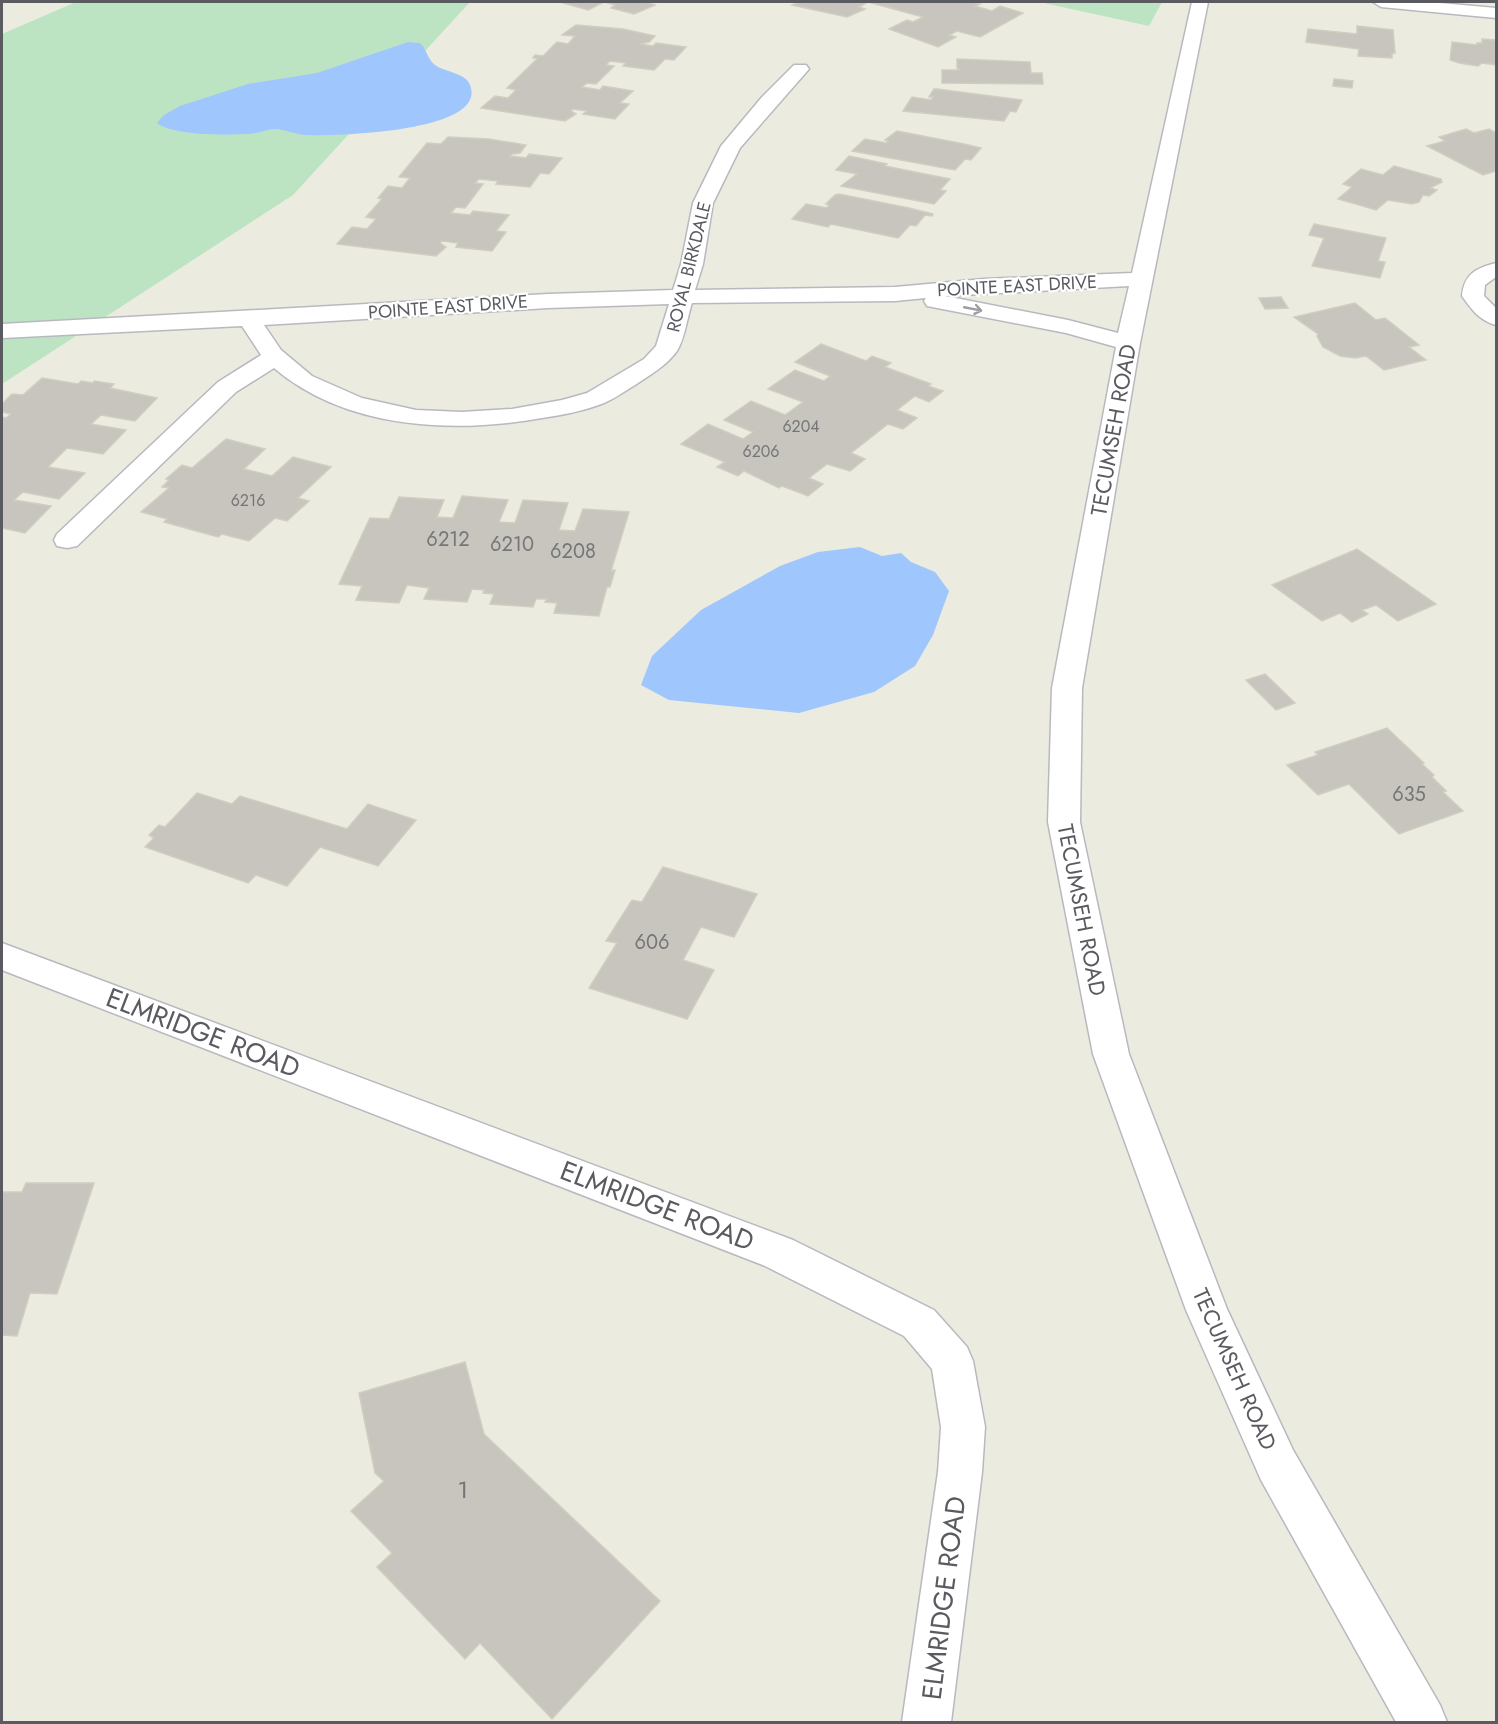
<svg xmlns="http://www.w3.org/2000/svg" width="1498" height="1724" font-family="Jost,sans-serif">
<rect width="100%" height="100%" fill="#ecebe0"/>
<g fill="#bce4c2">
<polygon points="76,2 470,2 293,195 2,384 2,34"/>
<polygon points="1039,2 1162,2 1149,26"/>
</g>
<g fill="#9fc6fd">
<path d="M408,42L420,43C426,48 428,60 435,65C445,72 466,73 470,85C489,133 330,136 305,135C295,134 284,129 274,129C268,129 262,132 256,133C235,136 172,136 157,123L164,115L180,106L248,84L317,73Z"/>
<polygon points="860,547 882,556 901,553 911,562 935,572 949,591 933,635 915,666 874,692 799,713 669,700 641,685 652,656 701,610 780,566 818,552"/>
</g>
<g fill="#c7c5be" stroke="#d0cebf" stroke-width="1.5">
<polygon points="560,2 652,2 649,3 655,5 634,14 611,8 615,5 604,2 588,10"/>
<polygon points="800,2 971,2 980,4 975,6 992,11 1000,6 1023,13 980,37 957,31 949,35 956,37 938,47 889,29 907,20 913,22 923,17 868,2 859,7 865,9 847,17 792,5"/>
<polygon points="576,25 623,29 655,36 649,42 640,44 653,46 656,43 686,47 674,60 665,59 654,70 623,66 626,63 610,61 606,65 614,66 596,84 587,83 582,87 600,90 603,86 633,91 620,103 629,104 615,119 583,114 587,111 573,109 571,111 576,114 565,121 481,108 495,96 508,98 516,90 507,88 538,58 533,58 535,55 543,56 557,42 568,44 575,36 562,35"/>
<polygon points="1357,26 1393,30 1395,53 1392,53 1392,58 1358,56 1359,49 1306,42 1308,29 1357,34"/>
<polygon points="1482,39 1496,40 1496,65 1482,63 1478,66 1459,63 1450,60 1452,42 1477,45 1477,43 1482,43"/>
<polygon points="957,59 1030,62 1031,73 1042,73 1043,84 942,83 942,70 960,70 957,68"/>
<polygon points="1334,79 1353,81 1352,88 1333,86"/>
<polygon points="934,89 937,89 1022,100 1016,112 1010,111 1004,121 903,111 912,97 931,100 933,97 929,97"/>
<polygon points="1466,129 1474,133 1489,129 1496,133 1496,171 1483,175 1427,146 1445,141 1439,137"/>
<polygon points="897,131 964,144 981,148 971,160 965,159 955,170 852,151 865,139 886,143 888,141 885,140"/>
<polygon points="448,137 489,139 526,145 520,153 512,154 510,156 526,158 529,154 562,158 549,174 540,173 530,187 496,184 498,181 479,179 475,183 483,184 465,208 456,207 451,213 470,215 473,211 509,215 496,231 506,232 492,251 456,247 458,243 442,241 440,243 446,247 436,256 337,244 352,227 367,229 376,219 366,217 382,199 378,198 388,186 402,188 410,178 399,177 427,143 441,144"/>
<polygon points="849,156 887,164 885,166 950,179 940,190 946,191 934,204 841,186 857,174 836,170"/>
<polygon points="1394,166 1441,179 1442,182 1430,188 1437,190 1429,196 1423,195 1419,202 1412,204 1388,200 1376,210 1338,199 1352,187 1343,184 1361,169 1383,175"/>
<polygon points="839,194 909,208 933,214 932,216 925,215 916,226 910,225 898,238 831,224 828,227 792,219 806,204 827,208 829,205 826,204 835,195"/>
<polygon points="1314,224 1386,238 1378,261 1385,262 1380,278 1312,266 1324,238 1309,235"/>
<polygon points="1281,297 1288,308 1265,309 1259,298"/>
<polygon points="1355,303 1376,320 1385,318 1419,345 1409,347 1426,360 1384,370 1366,356 1355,358 1340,356 1323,347 1317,336 1318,334 1294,317"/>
<polygon points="821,344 866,361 872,356 891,363 885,367 931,384 928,386 943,391 929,402 915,396 897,410 917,418 903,429 888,424 851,453 865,459 850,471 827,464 809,478 823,484 808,496 782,486 779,488 744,471 738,476 717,467 725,462 681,444 708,424 743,439 753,432 724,420 751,401 785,415 803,402 768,389 795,370 824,381 830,376 795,362"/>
<polygon points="42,378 78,384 81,381 93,383 94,381 114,384 110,388 157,398 135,421 101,415 91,424 126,430 103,454 67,448 48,467 85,473 59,499 23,492 14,500 51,506 25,533 2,528 2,417 6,418 11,414 2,412 2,404 12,394 23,395"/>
<polygon points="226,439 265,449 244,469 272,476 293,457 331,467 298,498 309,501 287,521 275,518 249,541 222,534 218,537 164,522 167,519 141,512 169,488 162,487 169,480 166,479 182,465 192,468"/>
<polygon points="462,496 508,500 499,522 515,523 523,500 568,503 559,530 575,531 583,509 629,512 611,571 615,570 610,587 607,587 599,616 554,613 557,603 545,602 547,599 536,599 533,607 490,604 494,594 483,593 484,590 472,589 467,602 424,599 429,588 407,585 399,603 356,600 362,586 339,584 370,518 389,519 399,497 444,500 437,517 453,518"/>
<polygon points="1357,549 1436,604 1398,621 1376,605 1362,610 1368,614 1352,622 1340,613 1322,621 1272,585"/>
<polygon points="1265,674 1295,703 1276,710 1246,680"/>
<polygon points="1387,728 1424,763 1422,764 1434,775 1432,777 1446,791 1443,792 1463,811 1399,834 1349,784 1318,795 1287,765 1318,755 1315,752"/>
<polygon points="197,793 232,804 240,796 347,829 368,804 416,820 378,866 320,847 287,886 256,875 248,883 145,847 154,838 149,835 159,825 165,827"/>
<polygon points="663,867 757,894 734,937 701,927 683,960 714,970 687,1019 589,988 617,943 606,941 632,900 642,902"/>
<polygon points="26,1183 94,1183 57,1294 30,1293 17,1336 2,1335 2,1192 22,1192"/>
<polygon points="465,1362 484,1434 660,1601 552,1719 480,1643 465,1659 377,1567 392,1553 351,1511 384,1481 375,1473 359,1393"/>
</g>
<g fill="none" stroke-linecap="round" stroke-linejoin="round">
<defs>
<g id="minor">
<path d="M1192,2H1208L1140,343L1082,688L1080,822L1129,1054L1227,1309L1293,1450L1440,1705L1447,1722H1396L1261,1480L1186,1310L1093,1054L1048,822L1052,688L1116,347L1066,333L927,306L924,301L926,298L895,301L692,303C687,318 685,338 677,351C666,366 650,375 635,385C625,391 614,399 604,403C584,411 562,415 542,418C452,434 346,429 274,368L236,392L77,546L67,548L57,546L54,540L57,534L218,382L261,355L242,326L2,338V324L548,294L673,290L681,264L693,203L721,146L762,97L794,65H806L809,69L740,148L713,203L703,264L695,290L895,287L984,279L1132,273ZM1129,286L1118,333L1068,320L945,296ZM669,304L656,346L644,359L587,393L562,400L512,409L462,412L416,410L362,398L312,376L281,350L264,325L548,308Z"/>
<polygon points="1373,2 1429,2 1496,8 1496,18 1381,7"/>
<path d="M1496,263V277L1485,285L1484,296L1496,308V325C1480,321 1471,309 1462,296C1464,274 1476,268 1496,263Z"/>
<polygon points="2,943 793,1240 934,1310 967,1347 973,1361 985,1427 982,1472 951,1722 902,1722 938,1472 941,1427 932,1369 904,1336 765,1266 2,970"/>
</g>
</defs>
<use href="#minor" stroke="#b8b9bf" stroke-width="3"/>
<use href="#minor" fill="#fff" fill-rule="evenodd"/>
</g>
<defs><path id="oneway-shaft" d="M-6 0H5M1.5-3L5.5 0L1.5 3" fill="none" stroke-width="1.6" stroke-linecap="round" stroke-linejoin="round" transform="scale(1.5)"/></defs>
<use stroke="#9b9da0" href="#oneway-shaft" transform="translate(973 309) rotate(11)"/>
<g text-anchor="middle" stroke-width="4.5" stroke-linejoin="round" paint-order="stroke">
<g font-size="16" fill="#747678">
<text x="801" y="432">6204</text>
<text x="761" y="457">6206</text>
<text x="248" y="506">6216</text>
</g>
<g font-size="18" fill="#595b61" stroke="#fff">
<text transform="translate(689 267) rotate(-76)" y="6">ROYAL BIRKDALE</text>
<text transform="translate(1017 286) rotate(-3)" y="6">POINTE EAST DRIVE</text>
<text transform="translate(448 307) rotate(-4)" y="6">POINTE EAST DRIVE</text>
</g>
<g font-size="20" fill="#747678">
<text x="448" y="546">6212</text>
<text x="512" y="551">6210</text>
<text x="573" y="558">6208</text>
<text x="1409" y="801">635</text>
<text x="652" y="949">606</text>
</g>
<g font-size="22" fill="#595b61" stroke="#fff">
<text transform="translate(1113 430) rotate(-80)" y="8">TECUMSEH ROAD</text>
<text transform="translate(1082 910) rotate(79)" y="8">TECUMSEH ROAD</text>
<text transform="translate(1235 1369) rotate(66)" y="8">TECUMSEH ROAD</text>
</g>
<g font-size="24" fill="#747678">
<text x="463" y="1498">1</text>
</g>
<g font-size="27" fill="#595b61" stroke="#fff">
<text transform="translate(203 1033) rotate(21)" y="9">ELMRIDGE ROAD</text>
<text transform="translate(657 1206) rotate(21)" y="9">ELMRIDGE ROAD</text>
<text transform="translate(944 1598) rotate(-83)" y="9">ELMRIDGE ROAD</text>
</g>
</g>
<rect width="1498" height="1724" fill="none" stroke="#595b61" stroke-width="6"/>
</svg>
